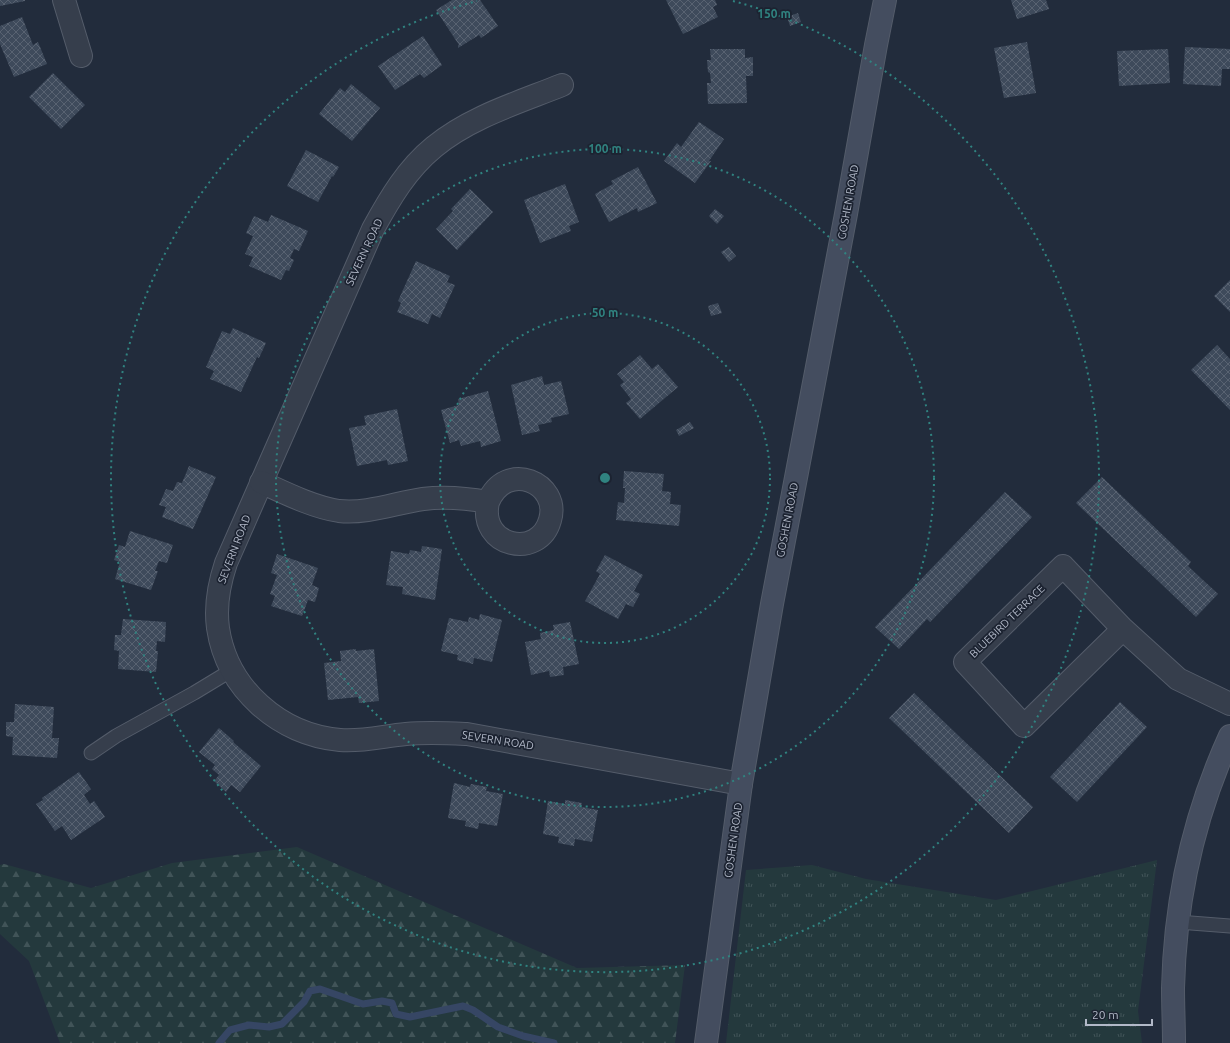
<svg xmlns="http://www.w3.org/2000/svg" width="1230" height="1043" font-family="Ubuntu,sans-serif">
<defs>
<pattern id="grass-tufts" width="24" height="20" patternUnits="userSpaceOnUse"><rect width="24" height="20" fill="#24393d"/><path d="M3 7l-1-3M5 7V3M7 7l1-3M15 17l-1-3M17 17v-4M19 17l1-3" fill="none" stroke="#415458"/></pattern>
<pattern id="forest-firs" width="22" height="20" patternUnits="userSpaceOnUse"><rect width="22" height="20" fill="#24393d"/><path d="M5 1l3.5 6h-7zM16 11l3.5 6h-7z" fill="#415458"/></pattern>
<pattern id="building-cross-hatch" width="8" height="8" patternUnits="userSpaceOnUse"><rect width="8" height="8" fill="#3e4a5b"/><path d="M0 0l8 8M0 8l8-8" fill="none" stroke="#586271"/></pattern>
</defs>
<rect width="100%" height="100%" fill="#222c3c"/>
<polygon fill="url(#grass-tufts)" points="1157,860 1138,1011 1142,1043 726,1043 746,870 812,865 866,879 996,900"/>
<polygon fill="url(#forest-firs)" points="297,847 577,968 685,965 675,1043 60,1043 29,961 0,934 0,865 4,864 91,888 172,863"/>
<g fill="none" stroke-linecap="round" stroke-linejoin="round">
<polyline stroke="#364664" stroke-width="7" points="219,1043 230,1030 249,1025 269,1027 282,1024 304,1002 310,991 320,989 363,1004 382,1001 392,1003 396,1014 410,1017 463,1006 473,1010 498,1027 523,1036 554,1043"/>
</g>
<g fill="url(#building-cross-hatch)">
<polygon points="0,0 25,0 25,1 0,6"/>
<polygon points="452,0 480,0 498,26 481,38 479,35 458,48 458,46 459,45 436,10"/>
<polygon points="666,0 715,0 717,5 713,7 718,17 683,34"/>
<polygon points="1011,0 1046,0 1049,9 1017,19"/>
<polygon points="798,13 801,22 790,26 787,17"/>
<polygon points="22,17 33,45 38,42 47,64 14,77 0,44 0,26"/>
<polygon points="423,36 442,65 424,78 420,74 395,90 378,66"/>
<polygon points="1027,42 1036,93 1004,98 994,48"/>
<polygon points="1185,47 1230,49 1230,69 1222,69 1221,86 1183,84"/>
<polygon points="710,49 745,49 745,58 753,57 753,76 746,76 747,103 708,104 707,83 711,83 710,73 708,72 707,60 711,60"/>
<polygon points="1168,49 1170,83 1119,86 1117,51"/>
<polygon points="53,73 85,105 61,129 29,97"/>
<polygon points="351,84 380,108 352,141 319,114 340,88 345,92"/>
<polygon points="699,122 724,139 709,161 711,161 695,183 664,161 677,143 681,147"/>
<polygon points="306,150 339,167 333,177 332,176 318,202 287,186"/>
<polygon points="638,167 657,203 638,212 637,208 609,222 595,194 613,184 611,181"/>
<polygon points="565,184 579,222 569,226 571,231 540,243 524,200"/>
<polygon points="470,189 493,212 457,250 436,229 453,211 451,209"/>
<polygon points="715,209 724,216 717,224 709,216"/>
<polygon points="271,215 308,231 299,251 294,249 290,258 294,260 289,271 286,270 281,280 249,266 253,257 245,254 253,236 246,233 254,216 268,222"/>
<polygon points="729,247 736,256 729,262 721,252"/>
<polygon points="416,261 450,276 447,282 455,285 440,318 432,314 428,324 397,312 401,303 398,301"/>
<polygon points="1230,280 1230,312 1214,296"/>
<polygon points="718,303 722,313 711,316 708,306"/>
<polygon points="233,328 266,343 259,358 257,357 241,392 210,379 214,371 206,367 222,331 230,334"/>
<polygon points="1217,345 1230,359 1230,410 1191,370"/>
<polygon points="640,355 652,369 658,364 678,387 640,419 626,403 631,399 620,385 624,382 617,374"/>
<polygon points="542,376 544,385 561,381 569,414 551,418 552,422 538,425 540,431 522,435 511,385"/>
<polygon points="488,391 501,441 481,447 480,441 461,446 459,440 450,443 441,410 459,405 458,399"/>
<polygon points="397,409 408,461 388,465 387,460 357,466 349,428 366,425 364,416"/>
<polygon points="690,422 694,428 679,436 676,430"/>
<polygon points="189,466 216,477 193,529 162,517 166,507 159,505 166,489 173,491 177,482 182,483"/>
<polygon points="624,471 664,474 662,491 671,492 670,504 681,505 679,526 616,520 618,502 624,503 625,488 623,488"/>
<polygon points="1102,477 1191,562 1188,566 1218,594 1196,617 1076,503"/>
<polygon points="1005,492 1032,517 930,622 927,619 899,649 875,627"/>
<polygon points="130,531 173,545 167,563 159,561 155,571 158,571 151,590 115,579 120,562 114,560 119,545 125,547"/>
<polygon points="422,546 442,549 435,600 402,594 403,587 386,585 391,551 409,554 410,550 421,552"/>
<polygon points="277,554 318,568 312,585 319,588 315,602 308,600 302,616 271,606 275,596 270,594 277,575 271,573"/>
<polygon points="605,555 643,575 634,591 640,594 633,607 626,604 618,619 585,601 600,574 596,571"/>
<polygon points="480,614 502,620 492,662 474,658 473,664 457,660 458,655 441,651 449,618 468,622 469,617 479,620"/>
<polygon points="123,619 166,622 165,642 157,641 156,651 158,651 156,672 118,669 119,651 114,650 115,635 121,635"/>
<polygon points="570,622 579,664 563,667 564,675 550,677 549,671 531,675 525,642 541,639 540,633 554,630 553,625"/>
<polygon points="356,649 356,651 374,649 379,701 359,703 358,697 328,700 324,663 341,661 340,651"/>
<polygon points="914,693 1033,807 1009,833 889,718"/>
<polygon points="1120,702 1147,727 1077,802 1050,777"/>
<polygon points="15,704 54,707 52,738 59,738 57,758 12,755 13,737 6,736 6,722 14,722"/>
<polygon points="219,728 234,741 233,742 261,766 240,792 231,785 226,792 214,781 219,775 212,769 215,765 199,752"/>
<polygon points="79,772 91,789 84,795 90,804 94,801 105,817 71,840 62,826 55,831 36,804 43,800 42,798"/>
<polygon points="454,783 470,787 471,784 487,787 486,791 503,794 497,826 479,823 478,829 465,826 466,821 448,818"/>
<polygon points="565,800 582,803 581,807 598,810 592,842 575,839 574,846 558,843 559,837 543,834 548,801 565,804"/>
</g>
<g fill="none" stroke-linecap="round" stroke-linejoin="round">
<defs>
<g id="lane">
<polyline points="91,753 116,736 194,693 232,670"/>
<polyline points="1178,922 1230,926"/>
</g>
<g id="street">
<polyline points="64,0 81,56"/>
<path d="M562,85C520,102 470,117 434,147C407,169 390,198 373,229L226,563C219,584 215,606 218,628C227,689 280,735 340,740C362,742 384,736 406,734C427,732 446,733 467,734L741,784"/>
<path d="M261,482C285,493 313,507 339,511C368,514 395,503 423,499C445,496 466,498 488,502C478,547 539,560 550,520C561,483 506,459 488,502"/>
<polyline points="1123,629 1024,726 965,662 1063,566 1123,629 1178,679 1230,704"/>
</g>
<g id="secondary">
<polyline points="706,1043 741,784 772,604 846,214 876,45 885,0"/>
<path d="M1174,1043C1174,1025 1173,1007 1173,988C1175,901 1194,815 1230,736"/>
</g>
</defs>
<use href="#lane" stroke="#545c6a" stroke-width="15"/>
<use href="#street" stroke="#545c6a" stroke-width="24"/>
<use href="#secondary" stroke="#545c6a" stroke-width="24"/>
<use href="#lane" stroke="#363e4c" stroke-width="13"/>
<use href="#street" stroke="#363e4c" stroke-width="22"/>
<use href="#secondary" stroke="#444d5f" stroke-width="22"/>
</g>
<g fill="none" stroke="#308380" stroke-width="2" stroke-dasharray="2 4">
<circle cx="605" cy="478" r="165"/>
<circle cx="605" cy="478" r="329"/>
<path d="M733 1A494 494 0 1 1 477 1"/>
</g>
<g text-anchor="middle" stroke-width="3.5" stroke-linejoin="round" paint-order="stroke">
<g font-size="11" fill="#b2b9c8" stroke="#1c2331">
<text transform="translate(848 202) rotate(-80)" y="4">GOSHEN ROAD</text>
<text transform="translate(364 252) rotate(-65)" y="4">SEVERN ROAD</text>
<text transform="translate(787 520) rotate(-79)" y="4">GOSHEN ROAD</text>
<text transform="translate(234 549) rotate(-69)" y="4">SEVERN ROAD</text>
<text transform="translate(1007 621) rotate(-44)" y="4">BLUEBIRD TERRACE</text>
<text transform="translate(498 740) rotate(9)" y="4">SEVERN ROAD</text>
<text transform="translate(733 840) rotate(-82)" y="4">GOSHEN ROAD</text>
</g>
</g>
<circle cx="605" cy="478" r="6" fill="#308380" stroke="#1c2331" stroke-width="2"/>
<g font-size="12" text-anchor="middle" font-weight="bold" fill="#308380" stroke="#1c2331" stroke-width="3.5" stroke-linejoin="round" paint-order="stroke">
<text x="774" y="18">150 m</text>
<text x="605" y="153">100 m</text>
<text x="605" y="317">50 m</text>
</g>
<path d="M1086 1019v6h66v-6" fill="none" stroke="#b2b9c8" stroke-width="2"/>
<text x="1092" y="1019" font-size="12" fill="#b2b9c8" stroke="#1c2331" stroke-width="3" paint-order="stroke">20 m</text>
</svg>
